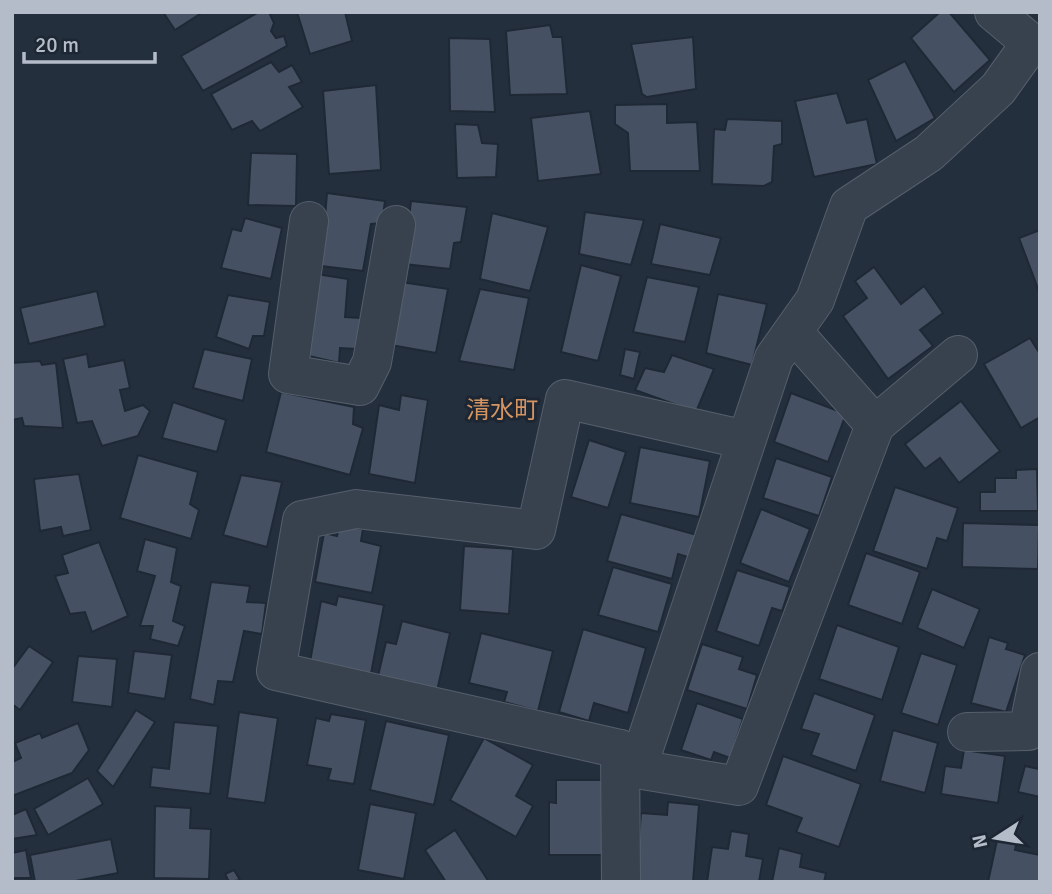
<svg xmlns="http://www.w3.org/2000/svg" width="1052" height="894" font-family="Signika,'Noto Sans JP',sans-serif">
<rect width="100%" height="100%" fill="#242f3e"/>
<g fill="#455162" stroke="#1f2835" stroke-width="2">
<polygon points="163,12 203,12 175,30"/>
<polygon points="259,12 269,12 274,23 271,31 276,38 284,36 287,46 203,91 181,56"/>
<polygon points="297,12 345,12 352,41 310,54"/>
<polygon points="940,12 949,12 990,60 954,92 911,38"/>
<polygon points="550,25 553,37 562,37 567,94 510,95 506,31"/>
<polygon points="693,37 696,89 647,97 642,94 631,44"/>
<polygon points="449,38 490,39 495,112 450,111"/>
<polygon points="905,61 935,118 896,141 868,80"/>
<polygon points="271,62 279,72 292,65 302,82 289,87 303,107 260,131 252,121 232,130 211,94"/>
<polygon points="376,85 381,170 329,174 323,91"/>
<polygon points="837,93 847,123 867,119 877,164 814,177 795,101"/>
<polygon points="667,104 667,123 697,122 700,171 630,171 628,133 615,124 615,105"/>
<polygon points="590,111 601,174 538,181 531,118"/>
<polygon points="727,119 782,121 782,144 774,146 772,182 764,186 712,184 714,129 725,130"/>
<polygon points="455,124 478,125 482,143 498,144 496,177 457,178"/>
<polygon points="251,153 297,154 296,206 248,205"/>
<polygon points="327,193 385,201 382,223 371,224 363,271 321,266"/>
<polygon points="411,201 467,207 461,242 454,243 450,269 404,264"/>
<polygon points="585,212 644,220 631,265 579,254"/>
<polygon points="492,213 548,227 530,291 480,279"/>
<polygon points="245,218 282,228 271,279 221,268 232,229 241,231"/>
<polygon points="660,224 721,238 710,275 651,264"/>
<polygon points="1040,230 1040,294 1019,238"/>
<polygon points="581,265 621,276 598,361 561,352"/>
<polygon points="874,267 901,304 924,286 943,313 920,330 933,346 888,379 843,316 867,298 855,281"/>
<polygon points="310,273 348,279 345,317 361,318 357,349 340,348 339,363 300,354"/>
<polygon points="647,277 699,287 685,342 633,332"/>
<polygon points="394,281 448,289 436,353 385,344"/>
<polygon points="480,289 529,298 514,370 459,361"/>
<polygon points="97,291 105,326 29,344 20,308"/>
<polygon points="718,294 767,304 752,365 706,353"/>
<polygon points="228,295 270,302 264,336 253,336 249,349 216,337"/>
<polygon points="1030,338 1040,354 1040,417 1021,428 984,364"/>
<polygon points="204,349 252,359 243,401 193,388"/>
<polygon points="625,349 640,352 634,379 620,375"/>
<polygon points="87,354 89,367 124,360 130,388 120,390 125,411 143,405 150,411 138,436 102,446 92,421 77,423 63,359"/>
<polygon points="672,355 714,369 696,412 635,390 645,368 664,372"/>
<polygon points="40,361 42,365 56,363 63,428 24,426 22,418 12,420 12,363"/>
<polygon points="281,392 354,407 353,424 363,428 350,475 266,452"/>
<polygon points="791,393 846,414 828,462 774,442"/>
<polygon points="401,395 428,400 415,483 369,474 379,405 399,410"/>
<polygon points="961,401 1000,451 959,483 940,458 925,469 905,444"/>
<polygon points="173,402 226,420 217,452 162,438"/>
<polygon points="589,440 626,452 608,508 571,497"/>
<polygon points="640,447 710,461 699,517 630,503"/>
<polygon points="138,455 198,472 190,504 199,510 191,539 120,518"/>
<polygon points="776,458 832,477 819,516 763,498"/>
<polygon points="1037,469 1038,511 980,511 980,492 995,492 995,478 1016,478 1016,470"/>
<polygon points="79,474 91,530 63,536 61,527 40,531 34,479"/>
<polygon points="241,475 282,482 267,547 223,535"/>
<polygon points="895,487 958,508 947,541 937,538 927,569 873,551"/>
<polygon points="761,509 810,529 789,582 740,563"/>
<polygon points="621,514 697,535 691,558 678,554 672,579 607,561"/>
<polygon points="963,523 1039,525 1038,569 962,567"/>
<polygon points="339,525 363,529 361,541 381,546 372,593 315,582 324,533 337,536"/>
<polygon points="145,539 177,548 171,582 181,586 173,621 185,626 178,646 150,639 153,626 140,626 155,576 137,571"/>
<polygon points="99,542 128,616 92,632 85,612 70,614 55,576 68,573 62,555"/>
<polygon points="464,546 513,549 509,614 460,610"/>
<polygon points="866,553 920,572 902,624 848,605"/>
<polygon points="613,567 672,584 658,632 598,615"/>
<polygon points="737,570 790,587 782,611 772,608 759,646 716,631"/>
<polygon points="211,582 250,586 247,602 266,603 262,634 244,631 233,682 218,681 214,705 190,699"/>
<polygon points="932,589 980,609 964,648 917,628"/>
<polygon points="338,596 384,605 370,679 309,667 321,601 336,605"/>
<polygon points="402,621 450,633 437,691 378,676 386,642 396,644"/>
<polygon points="837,625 899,647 882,700 819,679"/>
<polygon points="583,629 646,648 628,713 594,703 589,721 559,712"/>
<polygon points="481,633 553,651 538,711 504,702 507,692 469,683"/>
<polygon points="989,637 1008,643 1006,649 1025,655 1006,712 971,703"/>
<polygon points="702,644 743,657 739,669 757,675 747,709 687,690"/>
<polygon points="29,646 53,662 20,710 12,704 12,669"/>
<polygon points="134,651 172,655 165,699 128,693"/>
<polygon points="921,653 957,665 938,725 901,713"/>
<polygon points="78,656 117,659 112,707 72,702"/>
<polygon points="814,693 875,715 856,771 811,755 819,734 801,729"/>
<polygon points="697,703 743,719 730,758 714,752 711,760 681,750"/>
<polygon points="136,710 155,722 113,787 97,771"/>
<polygon points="239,712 278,718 265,803 227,798"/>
<polygon points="331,714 366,720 354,784 328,780 331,769 307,765 316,718 329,721"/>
<polygon points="386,721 449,735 434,805 370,790"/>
<polygon points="174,722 218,726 210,794 150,787 152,767 169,769"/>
<polygon points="78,723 89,750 72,773 12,796 12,762 21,758 15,743 40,733 42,738"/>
<polygon points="893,730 938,743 925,793 880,781"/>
<polygon points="484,738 533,765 516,796 533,806 516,837 450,800"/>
<polygon points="964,750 1005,756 998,803 941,794 945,766 961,768"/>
<polygon points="783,756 861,784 839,847 796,832 802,818 766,805"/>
<polygon points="1040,765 1040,797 1018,792 1025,766 1039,769"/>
<polygon points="88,778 103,804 48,835 34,809"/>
<polygon points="556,780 605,780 604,855 549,855 549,802 556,803"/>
<polygon points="668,802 699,805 693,882 636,882 641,813 667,815"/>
<polygon points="370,804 416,813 404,879 358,870"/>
<polygon points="155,806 191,808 190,828 211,829 209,879 154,878"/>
<polygon points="26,809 37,835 12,839 12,815"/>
<polygon points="455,830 489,882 446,882 425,850"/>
<polygon points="731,831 749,834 746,856 763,859 759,882 707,882 712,847 728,849"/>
<polygon points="999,831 1018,836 1015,850 1040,855 1040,882 988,882"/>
<polygon points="111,839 118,873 70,882 35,882 30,855"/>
<polygon points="779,848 802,854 800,867 826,873 824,882 772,882"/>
<polygon points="26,850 31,878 12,878 12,853"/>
<polygon points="234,870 240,880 229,882 225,874"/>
</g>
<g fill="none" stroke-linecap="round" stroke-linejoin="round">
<defs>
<g id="minor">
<polyline points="994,12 1031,43 1040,47"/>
<polyline points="309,221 288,374 360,386 372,362 396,225"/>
<polyline points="875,425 958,355"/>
<polyline points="746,440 565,399 536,530 356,509 302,520 276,671 620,749 637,769 774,358 815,300 849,206 929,153 998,89 1031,43"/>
<polyline points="967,732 1028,731 1040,672"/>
<polyline points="620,749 621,882"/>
<polyline points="637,769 739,786 875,425 793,332"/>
</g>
</defs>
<use href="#minor" stroke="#565f6c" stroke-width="40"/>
<use href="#minor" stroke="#38414e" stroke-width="38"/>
</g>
<g text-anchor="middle" stroke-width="6" stroke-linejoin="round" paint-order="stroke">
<g font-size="24" fill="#d59563" stroke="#1d2633">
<text x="502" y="418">清水町</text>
</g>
</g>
<rect width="1052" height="894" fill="none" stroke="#b4bcc9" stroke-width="28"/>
<g transform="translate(996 838) rotate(258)" stroke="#1d2633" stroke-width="5" paint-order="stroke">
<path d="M0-5L12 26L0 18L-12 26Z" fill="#b4bcc9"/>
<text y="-10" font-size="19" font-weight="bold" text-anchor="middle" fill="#b4bcc9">N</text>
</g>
<path d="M24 52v10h131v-10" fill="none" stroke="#b4bcc9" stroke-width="3.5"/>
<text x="35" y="52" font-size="21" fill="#b4bcc9" stroke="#1d2633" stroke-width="5" paint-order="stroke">20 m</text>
</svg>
